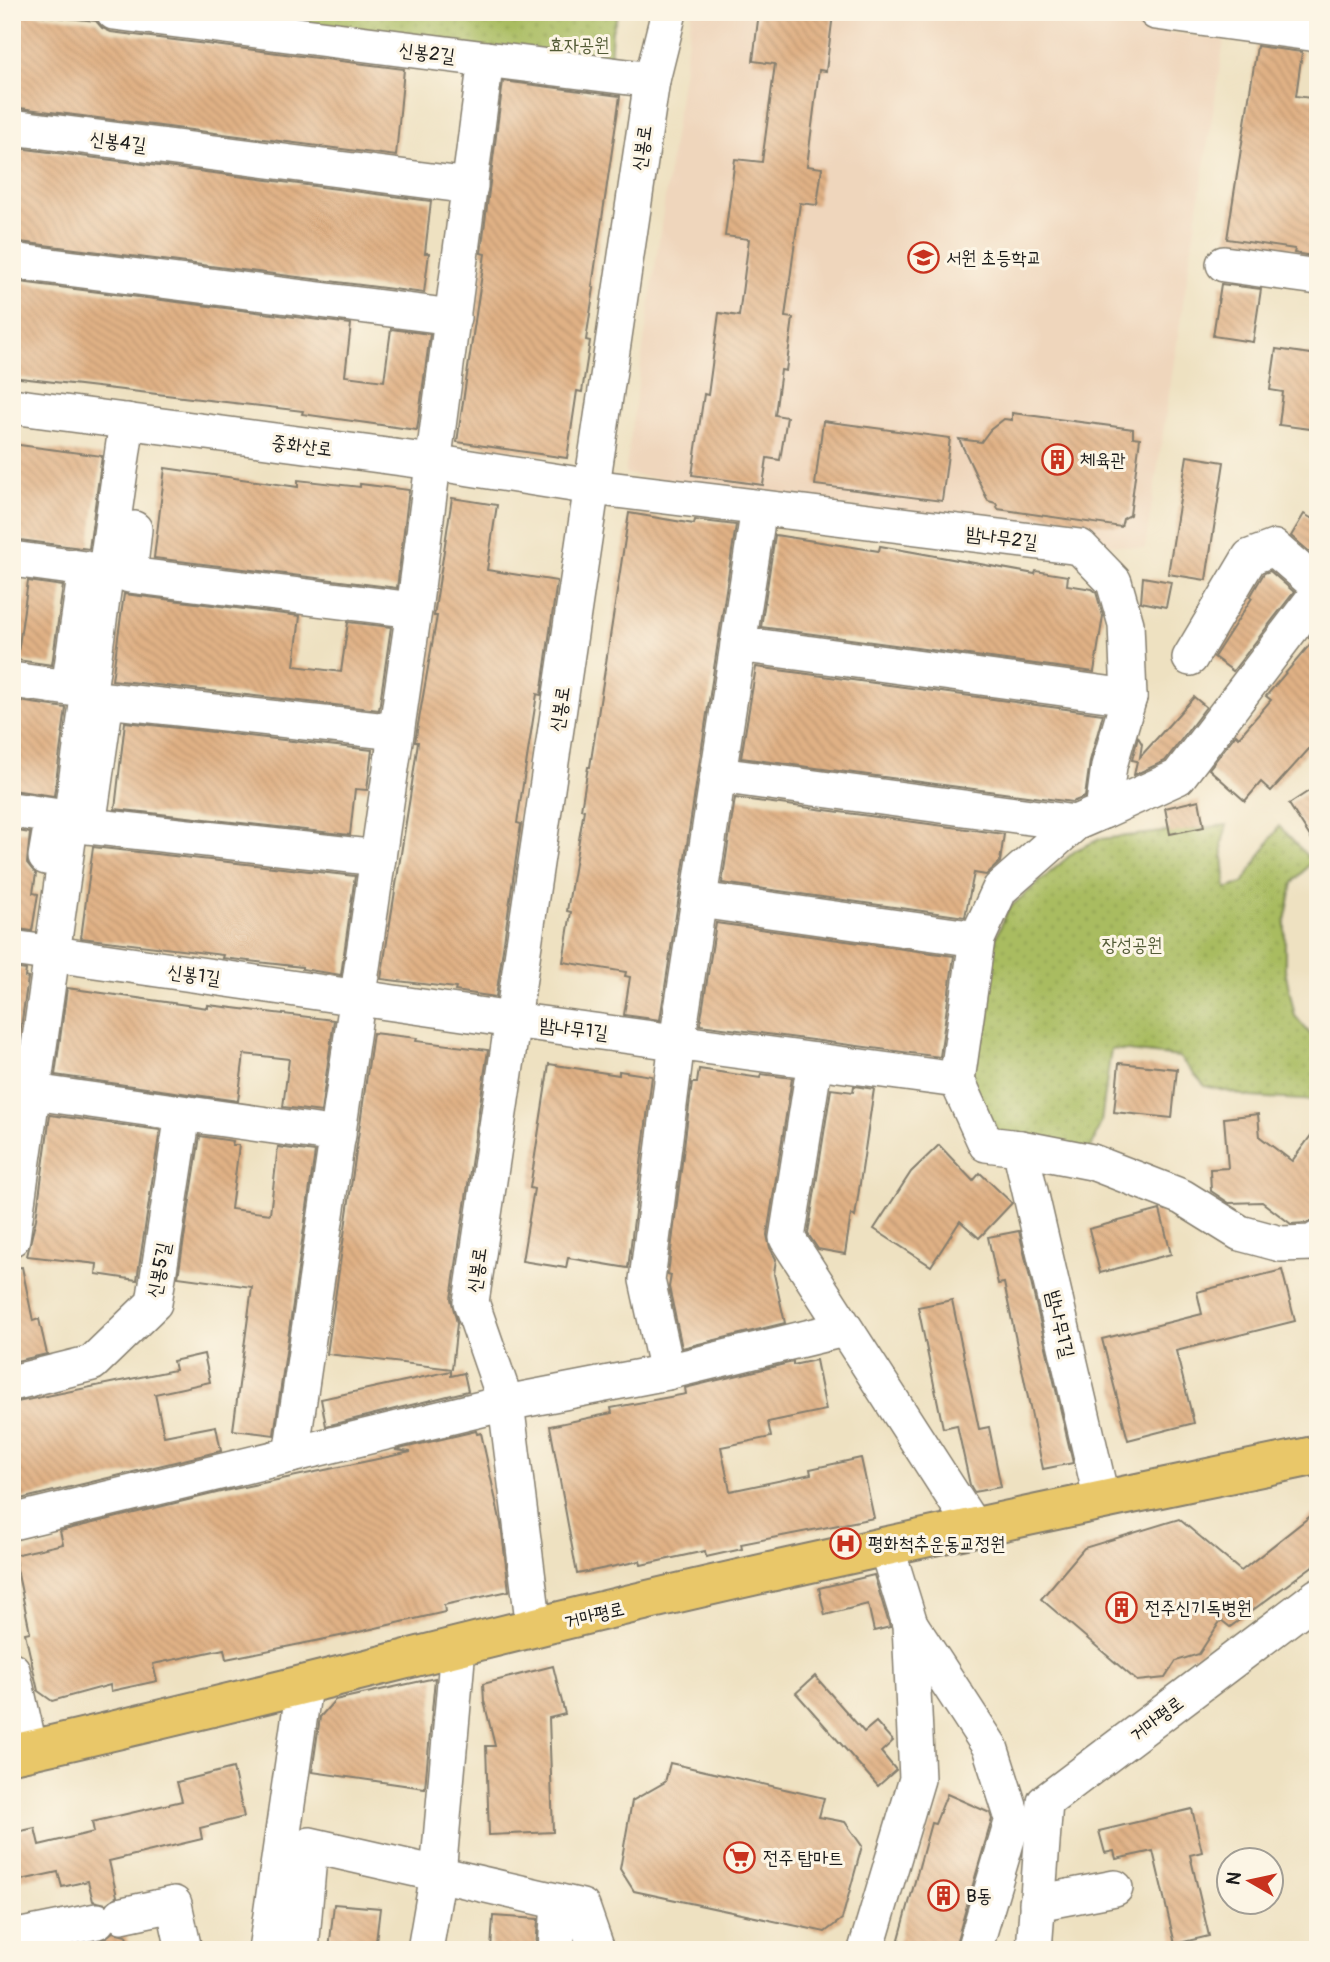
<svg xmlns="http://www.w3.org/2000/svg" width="1330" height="1962" font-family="Pangolin,'Poor Story',sans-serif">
<defs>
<pattern id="park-dots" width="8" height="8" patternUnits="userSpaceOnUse" patternTransform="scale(1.75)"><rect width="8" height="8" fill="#a9bc60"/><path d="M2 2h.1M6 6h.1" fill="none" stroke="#91a153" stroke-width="1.8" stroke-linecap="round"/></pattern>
<pattern id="building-back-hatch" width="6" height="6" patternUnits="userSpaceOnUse" patternTransform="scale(1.75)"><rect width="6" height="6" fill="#e0b185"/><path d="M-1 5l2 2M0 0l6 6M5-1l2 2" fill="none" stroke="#c09872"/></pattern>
</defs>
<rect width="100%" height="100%" fill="#fcf5e5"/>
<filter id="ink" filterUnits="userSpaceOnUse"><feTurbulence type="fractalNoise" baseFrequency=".0143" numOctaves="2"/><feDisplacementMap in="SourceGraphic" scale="14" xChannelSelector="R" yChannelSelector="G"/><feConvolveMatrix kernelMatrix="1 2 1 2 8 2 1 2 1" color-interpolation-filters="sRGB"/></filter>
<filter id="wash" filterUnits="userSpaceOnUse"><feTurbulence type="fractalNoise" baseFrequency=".00686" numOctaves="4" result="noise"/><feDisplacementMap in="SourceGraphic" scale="28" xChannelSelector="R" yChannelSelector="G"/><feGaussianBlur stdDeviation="1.57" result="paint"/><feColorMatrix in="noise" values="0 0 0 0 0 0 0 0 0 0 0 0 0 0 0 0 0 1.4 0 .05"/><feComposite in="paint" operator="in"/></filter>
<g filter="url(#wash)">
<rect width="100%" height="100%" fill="#eee1c1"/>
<polygon fill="#efd6bc" points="692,12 1015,12 1224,40 1145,549 625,474"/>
<g fill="url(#park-dots)" stroke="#626c3e" stroke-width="2">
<polygon points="171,12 619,12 612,30 610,62"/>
<polygon points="1227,825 1222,843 1226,889 1243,883 1279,826 1312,861 1293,883 1285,921 1285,970 1295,1016 1318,1043 1318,1101 1250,1097 1205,1086 1179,1057 1111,1049 1101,1122 1090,1151 996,1135 970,1079 989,954 1008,909 1076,850 1100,839"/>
</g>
<g id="blocks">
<g fill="url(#building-back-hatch)">
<polygon points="12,12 96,21 102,28 111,32 404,69 396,156 12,107"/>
<polygon points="759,12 833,14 826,71 819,70 807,166 822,168 817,205 800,203 785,317 793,318 786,371 781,370 775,415 787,417 780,460 767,458 763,485 692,475 704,394 708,395 719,313 739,316 749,239 725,236 735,159 762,162 775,64 753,61"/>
<polygon points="1257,46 1302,52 1296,96 1318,99 1318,257 1294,253 1295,249 1227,239"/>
<polygon points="503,81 620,96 592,287 594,288 586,340 590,341 582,392 577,391 567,458 457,442 485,254 481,253"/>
<polygon points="18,148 431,201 425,253 429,253 424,293 12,241 12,195"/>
<polygon points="12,281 351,324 345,376 384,381 391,329 430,334 417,430 302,414 303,411 12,377"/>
<polygon points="1221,284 1261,289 1253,342 1213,336"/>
<polygon points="1276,349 1318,355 1318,430 1279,425 1283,392 1270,390"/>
<polygon points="1012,413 1133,429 1133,437 1140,438 1130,515 1123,519 1121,527 998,509 996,503 988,501 959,439 981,442 990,430 1004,419 1012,420"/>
<polygon points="823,421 950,438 942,501 815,485"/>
<polygon points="12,444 102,456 89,549 12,539"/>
<polygon points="1187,456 1224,462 1206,580 1168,574"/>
<polygon points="165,468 298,487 298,480 360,487 360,484 409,490 397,588 154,558"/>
<polygon points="452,498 497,505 487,570 557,581 541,695 537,694 517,823 521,824 496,997 455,991 456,988 381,979 410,797 418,742 415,742 437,616 434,616"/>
<polygon points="629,513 694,524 695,520 736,525 660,1020 624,1015 630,977 625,976 626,972 563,962 571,912 567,911 584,810 581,809 588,767 590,767"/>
<polygon points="1304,514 1318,522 1318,559 1291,536"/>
<polygon points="775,535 879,551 880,546 1035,574 1036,571 1068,576 1067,585 1092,589 1096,592 1103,616 1094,672 761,627"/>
<polygon points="1270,571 1294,592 1233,671 1214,657 1252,598 1250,597 1264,573"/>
<polygon points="1143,577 1171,582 1166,607 1141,602"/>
<polygon points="28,581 63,586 52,665 17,660"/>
<polygon points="124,594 300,616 294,666 341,672 348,622 391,627 379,710 112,680"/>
<polygon points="1318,627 1318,739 1271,791 1261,782 1245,801 1209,769 1236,734 1239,737 1271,700 1266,696 1313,641 1309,638"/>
<polygon points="756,667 1103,714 1090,761 1085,797 1072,802 741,758"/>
<polygon points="1194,697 1206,707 1165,761 1134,775 1137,761 1132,760 1138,737 1142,744 1140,757"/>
<polygon points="12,700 66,708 54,796 12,790"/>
<polygon points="125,722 372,750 367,790 355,789 350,835 115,809"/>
<polygon points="1318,785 1318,849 1289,804"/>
<polygon points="735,798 1004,834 1000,862 986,875 974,873 965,917 722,883"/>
<polygon points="1199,800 1204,827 1170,834 1165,808"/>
<polygon points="12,830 30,833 27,863 36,874 33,893 38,894 32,931 12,928"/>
<polygon points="93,847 355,876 341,975 302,969 302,967 222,958 223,955 81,938"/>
<polygon points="716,923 954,956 940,1057 700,1025"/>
<polygon points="12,968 26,970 25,977 28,978 15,1069 12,1069"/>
<polygon points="67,988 208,1008 208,1005 334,1020 321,1112 283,1107 289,1059 244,1054 238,1101 55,1075"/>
<polygon points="373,1033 417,1038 416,1041 488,1050 451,1299 457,1323 452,1369 327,1354"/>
<polygon points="1119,1063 1177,1069 1172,1118 1114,1112"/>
<polygon points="549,1064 619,1075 619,1071 652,1076 628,1268 568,1258 566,1268 522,1261 534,1189 530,1188"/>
<polygon points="699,1069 760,1078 761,1074 792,1078 767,1235 770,1248 776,1259 774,1274 785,1323 682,1348 669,1287 671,1275 668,1274 692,1083 697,1083"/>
<polygon points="854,1086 874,1089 855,1217 851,1214 845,1254 818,1249 808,1234 831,1089 853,1092"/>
<polygon points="1258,1114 1260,1137 1292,1161 1318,1126 1318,1219 1306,1223 1291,1224 1262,1202 1229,1203 1211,1191 1210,1169 1228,1168 1224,1118"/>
<polygon points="50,1115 160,1130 137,1280 96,1274 97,1264 27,1256 36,1219"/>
<polygon points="200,1136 233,1141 232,1145 239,1145 231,1209 270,1214 278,1147 315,1152 274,1435 233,1430 252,1287 178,1277"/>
<polygon points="939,1145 973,1181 980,1173 1012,1203 979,1238 960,1221 931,1266 874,1229 911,1172"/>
<polygon points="1160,1210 1171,1254 1100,1273 1089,1229"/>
<polygon points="1019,1231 1073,1463 1043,1469 1004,1283 998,1284 988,1237"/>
<polygon points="22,1267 33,1321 39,1319 47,1354 12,1362 12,1268"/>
<polygon points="1282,1270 1295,1321 1176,1351 1194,1423 1128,1440 1102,1339 1202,1314 1197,1292"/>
<polygon points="952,1300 979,1429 989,1427 1001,1487 974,1492 970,1485 957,1425 943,1428 918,1307"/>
<polygon points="204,1354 210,1382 155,1394 164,1436 216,1426 221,1451 12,1501 12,1403 175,1370 173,1361"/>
<polygon points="816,1360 826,1410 768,1422 771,1437 721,1447 730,1491 811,1474 810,1469 861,1458 874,1518 741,1544 742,1549 706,1557 705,1551 641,1565 640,1561 577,1574 550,1426 612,1413 611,1408 686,1394 685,1388 793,1362 793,1365"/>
<polygon points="451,1371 451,1376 464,1373 468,1391 326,1426 321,1399"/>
<polygon points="476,1431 477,1434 481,1433 501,1524 509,1591 444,1605 445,1612 350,1634 226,1659 224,1649 153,1664 157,1681 111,1691 110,1685 52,1701 38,1691 25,1633 30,1632 14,1555 63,1544 60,1531 229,1490 411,1452 395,1450"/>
<polygon points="1318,1510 1318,1562 1230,1627 1221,1620 1199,1654 1176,1661 1165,1678 1137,1681 1041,1599 1084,1548 1179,1519 1241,1571"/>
<polygon points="874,1575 890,1627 874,1631 868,1604 825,1615 819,1588"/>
<polygon points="553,1666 565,1714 549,1718 553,1832 489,1835 486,1746 495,1746 484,1701 483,1684"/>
<polygon points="815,1676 864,1732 876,1722 893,1741 881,1752 896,1770 878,1786 796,1693"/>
<polygon points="435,1678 425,1788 312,1772 320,1717 335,1700"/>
<polygon points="670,1763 824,1798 819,1817 845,1822 862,1846 842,1919 825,1932 634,1891 620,1869 632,1801 665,1782"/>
<polygon points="233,1768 244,1817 200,1828 202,1839 109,1861 117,1896 106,1904 93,1901 88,1881 62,1887 58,1872 12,1882 12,1833 35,1828 39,1845 94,1832 92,1822 182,1801 177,1782"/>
<polygon points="947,1794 990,1813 992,1819 954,1950 896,1950 931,1823 935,1824"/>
<polygon points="1192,1809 1202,1852 1190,1855 1209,1936 1175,1944 1153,1851 1116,1859 1114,1851 1105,1853 1099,1831"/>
<polygon points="334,1904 380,1908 375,1950 329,1950"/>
<polygon points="493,1916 538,1919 536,1950 491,1950"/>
<polygon points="113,1932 126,1935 130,1950 104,1950 102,1940"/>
</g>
</g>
</g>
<g filter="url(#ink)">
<use href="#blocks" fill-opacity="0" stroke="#857e6e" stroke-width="2"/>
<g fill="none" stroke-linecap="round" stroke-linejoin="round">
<defs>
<g id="minor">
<polyline points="114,12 652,80"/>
<polyline points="1156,12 1318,34"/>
<polyline points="12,127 470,186"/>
<polyline points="12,261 453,317"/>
<polyline points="1224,264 1318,277"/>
<polyline points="12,406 432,462 592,487 1080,547 1114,582 1126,624 1129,697 1109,766 1103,811 1075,823 1000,889 977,939 957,1080"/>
<polyline points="134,529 129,575 414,610"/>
<polyline points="12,559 86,569 69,688 12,680"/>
<polyline points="738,644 1129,697"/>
<polyline points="1190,658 1250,557 1274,548 1318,586"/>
<polyline points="718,775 1075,823"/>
<polyline points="12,810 53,816 46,857"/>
<polyline points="1103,811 1178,777 1318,593"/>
<polyline points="378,858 88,826 106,700 396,732"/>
<polyline points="699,900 977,939"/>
<polyline points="12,948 512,1020 957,1080 986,1144 1020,1148 1102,1501"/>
<polyline points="815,1061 787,1238 973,1527"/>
<polyline points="12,1089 338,1135"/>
<polyline points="1020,1148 1092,1162 1182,1197 1240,1233 1281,1244 1313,1243 1318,1239"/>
<polyline points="12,1238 127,421"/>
<polyline points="667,1372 647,1280 677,1042 759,508"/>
<polyline points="12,1383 92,1363 154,1303 183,1114"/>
<polyline points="291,1455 414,610 486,59"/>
<polyline points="12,1522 506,1403 667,1372 844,1329"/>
<polyline points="910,1624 990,1747 1013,1819 974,1950"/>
<polyline points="534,1628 506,1403 471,1302 652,80 669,12"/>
<polyline points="458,1648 438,1874 582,1907 597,1950"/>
<polyline points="12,1670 30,1750"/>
<polyline points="1037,1903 1115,1888"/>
<polyline points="122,1915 174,1904 184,1950"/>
<polyline points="12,1938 97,1921"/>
<polyline points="266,1950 304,1686"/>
<polyline points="301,1950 310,1845 438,1874 425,1950"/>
<polyline points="556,1950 559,1902"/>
<polyline points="866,1950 917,1779 910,1624 886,1546"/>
<polyline points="1034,1950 1045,1802 1318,1596"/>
</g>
<path id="major" d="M12,1754C187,1715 361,1670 536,1627C795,1563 1057,1510 1318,1455"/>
</defs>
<use href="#minor" stroke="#857e6e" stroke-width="38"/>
<use href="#major" stroke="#857e6e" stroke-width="42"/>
<use href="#minor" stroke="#fff" stroke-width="35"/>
<use href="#major" stroke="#e9c769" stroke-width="38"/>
</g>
</g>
<defs>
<symbol id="school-ring" viewBox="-11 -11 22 22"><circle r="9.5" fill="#fcf5e5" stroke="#c8321e" stroke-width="1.5"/><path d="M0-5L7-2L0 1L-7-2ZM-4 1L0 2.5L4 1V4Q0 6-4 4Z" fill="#c8321e"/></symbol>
<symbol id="building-ring" viewBox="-11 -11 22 22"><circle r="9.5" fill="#fcf5e5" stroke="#c8321e" stroke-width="1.5"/><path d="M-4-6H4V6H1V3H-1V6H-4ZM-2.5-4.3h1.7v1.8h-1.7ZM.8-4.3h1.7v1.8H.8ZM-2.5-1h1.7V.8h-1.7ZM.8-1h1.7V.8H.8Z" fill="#c8321e"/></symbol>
<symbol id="hospital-ring" viewBox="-11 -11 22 22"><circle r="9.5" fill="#fcf5e5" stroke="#c8321e" stroke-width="1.5"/><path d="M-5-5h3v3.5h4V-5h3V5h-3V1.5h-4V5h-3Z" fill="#c8321e"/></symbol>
<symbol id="supermarket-ring" viewBox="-11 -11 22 22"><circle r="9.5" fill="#fcf5e5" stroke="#c8321e" stroke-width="1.5"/><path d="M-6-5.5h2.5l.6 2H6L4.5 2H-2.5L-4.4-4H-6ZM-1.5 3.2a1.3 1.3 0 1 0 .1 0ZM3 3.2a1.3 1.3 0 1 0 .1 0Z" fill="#c8321e"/></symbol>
</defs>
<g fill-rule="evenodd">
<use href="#school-ring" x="906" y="240" width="35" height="35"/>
<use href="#building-ring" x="1040" y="442" width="35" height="35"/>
<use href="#hospital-ring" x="828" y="1526" width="35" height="35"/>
<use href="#building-ring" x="1104" y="1590" width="35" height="35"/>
<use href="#supermarket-ring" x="722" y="1840" width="35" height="35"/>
<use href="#building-ring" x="926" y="1878" width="35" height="35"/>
</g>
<g text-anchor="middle" stroke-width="6" stroke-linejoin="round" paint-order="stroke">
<g font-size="19" fill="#545c37" stroke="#fcf5e5">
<text x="579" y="51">효자공원</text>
<text x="1132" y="951">장성공원</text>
</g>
<g font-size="19" fill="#1c1c1c" stroke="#fcf5e5">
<text transform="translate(427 52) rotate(7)" y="7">신봉2길</text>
<text transform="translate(118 141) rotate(7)" y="7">신봉4길</text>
<text transform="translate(641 148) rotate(-82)" y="7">신봉로</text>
<text transform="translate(302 445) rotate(7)" y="7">중화산로</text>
<text transform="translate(1002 537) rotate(7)" y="7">밤나무2길</text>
<text transform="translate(559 709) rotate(-81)" y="7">신봉로</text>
<text transform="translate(194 974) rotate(8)" y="7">신봉1길</text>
<text transform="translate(574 1028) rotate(7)" y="7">밤나무1길</text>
<text transform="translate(158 1270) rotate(-79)" y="7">신봉5길</text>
<text transform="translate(476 1270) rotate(-82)" y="7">신봉로</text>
<text transform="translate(1061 1324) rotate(77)" y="7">밤나무1길</text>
<text transform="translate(594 1614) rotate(-13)" y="7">거마평로</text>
<text transform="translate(1156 1718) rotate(-37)" y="7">거마평로</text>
</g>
<g font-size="19" fill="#1c1c1c" stroke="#fcf5e5" text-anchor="start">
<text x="946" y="264">서원 초등학교</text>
<text x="1080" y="466">체육관</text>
<text x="868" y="1550">평화척추운동교정원</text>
<text x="1145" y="1614">전주신기독병원</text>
<text x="763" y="1864">전주 탑마트</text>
<text x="966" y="1902">B동</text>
</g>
</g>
<rect width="1330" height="1962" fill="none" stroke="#fcf5e5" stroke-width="42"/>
<g transform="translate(1250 1881) rotate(279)"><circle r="33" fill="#fcf5e5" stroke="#a29e95" stroke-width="2"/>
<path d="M0-5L12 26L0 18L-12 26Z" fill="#c8321e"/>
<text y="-10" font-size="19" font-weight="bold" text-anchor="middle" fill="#1c1c1c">N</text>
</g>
</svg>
